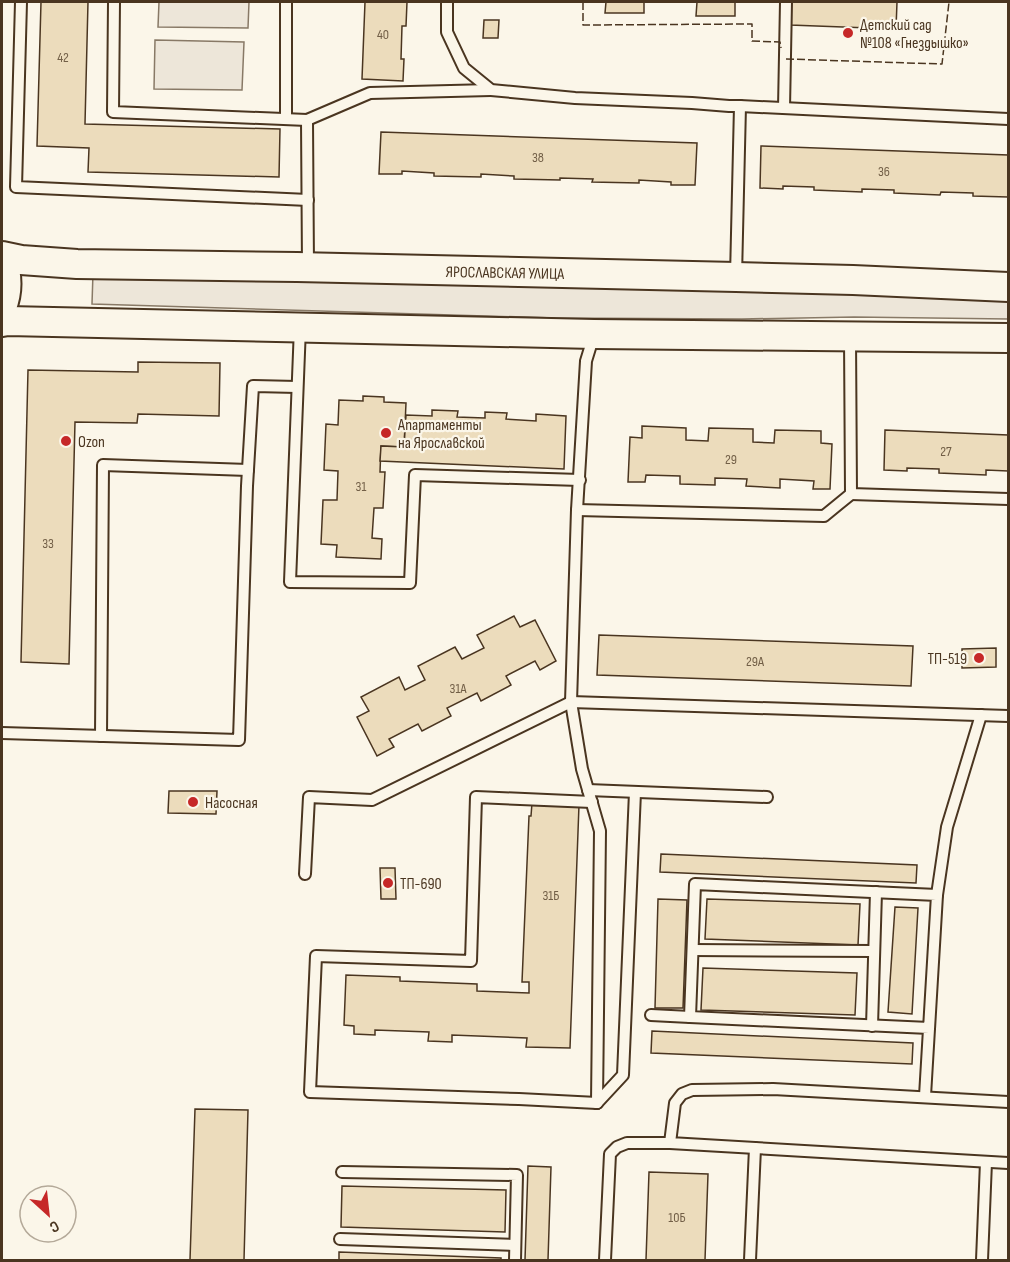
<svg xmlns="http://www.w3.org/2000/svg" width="1010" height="1262" font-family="'Sofia Sans Condensed',sans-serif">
<rect width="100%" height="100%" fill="#fbf6e9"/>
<g fill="#ede6d9" stroke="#887966" stroke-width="1.5">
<polygon points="159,2 249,2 248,28 158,27"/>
<polygon points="155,40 244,42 242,90 154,89"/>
<polygon points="93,273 1008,297 1008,319 854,317 742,319 555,318 92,304"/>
</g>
<g fill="#ecdcbc" stroke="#4a3520" stroke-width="1.5">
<polygon points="41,2 88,2 85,124 280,129 279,177 88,172 89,148 37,146"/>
<polygon points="365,2 407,2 406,26 402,26 401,59 404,59 403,81 362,79"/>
<polygon points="606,2 644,2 644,13 605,13"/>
<polygon points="697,2 735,2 735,16 696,16"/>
<polygon points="791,2 897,2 896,29 790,25"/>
<polygon points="484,20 499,20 498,38 483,38"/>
<polygon points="381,132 697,143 695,185 671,185 671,182 639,180 639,183 592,182 593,179 560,178 560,180 514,179 514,176 481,174 481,177 434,176 434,173 402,171 402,174 379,174"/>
<polygon points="761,146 1008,155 1008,197 973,196 973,193 941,192 940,195 894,193 894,190 862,189 862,192 814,190 814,187 783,186 783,189 760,188"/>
<polygon points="138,362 220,363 219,416 138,414 137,423 75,422 69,664 21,662 28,370 138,372"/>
<polygon points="363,396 384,397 384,402 406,403 404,447 381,446 380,472 385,472 383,508 374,508 372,538 382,539 381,559 336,557 337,545 321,544 323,500 337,500 338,471 324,470 326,424 338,425 339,400 363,401"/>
<polygon points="432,410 458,411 457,417 485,418 485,412 507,413 506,419 536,421 536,414 566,416 564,469 380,461 381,446 404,447 406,415 432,416"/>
<polygon points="642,426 686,428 686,440 708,441 709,428 753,429 753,442 774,443 775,430 821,431 821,443 832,444 830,489 813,489 814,481 780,479 780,488 746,486 747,479 715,478 715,485 680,484 680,476 646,475 645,482 628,482 630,437 642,438"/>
<polygon points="885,430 1008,435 1008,471 986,470 986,475 939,473 939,469 907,468 907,471 884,470"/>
<polygon points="514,616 520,627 535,620 556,661 540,670 535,661 506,676 511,685 481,701 477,693 447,708 451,716 422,731 418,724 389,739 394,747 377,756 357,717 369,711 361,697 399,677 405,690 425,680 418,666 455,647 462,659 484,648 477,635"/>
<polygon points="599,635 913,646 911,686 597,675"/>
<polygon points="996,648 996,667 962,668 962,649"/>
<polygon points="169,791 217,791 216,814 168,813"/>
<polygon points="532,803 579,805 570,1048 526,1047 527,1038 452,1035 452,1042 428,1041 429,1032 375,1030 375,1035 354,1034 354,1026 344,1025 346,975 400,977 400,981 477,984 477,991 529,993 529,982 522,982 529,816 531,816"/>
<polygon points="661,854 917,865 916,883 660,872"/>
<polygon points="380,868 395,868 396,899 381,899"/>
<polygon points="658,899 687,900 683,1008 655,1008"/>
<polygon points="707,899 860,904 858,945 705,939"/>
<polygon points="895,907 918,908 912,1014 888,1012"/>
<polygon points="703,968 857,973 855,1015 701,1010"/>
<polygon points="652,1031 913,1043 912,1064 651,1053"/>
<polygon points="195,1109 248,1110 244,1260 190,1260"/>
<polygon points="528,1166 551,1167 548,1260 525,1260"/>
<polygon points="649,1172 708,1174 705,1260 646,1260"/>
<polygon points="342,1186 506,1190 505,1232 341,1227"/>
<polygon points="339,1252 501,1258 501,1260 339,1260"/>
</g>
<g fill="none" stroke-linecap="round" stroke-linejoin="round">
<defs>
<g id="service">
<polyline points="21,2 16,187 308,200"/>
<polyline points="114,2 113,112 307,120 370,93 491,90"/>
<polyline points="286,2 286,119"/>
<polyline points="447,2 447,32 464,68 491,90 575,98 692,103 729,106 740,106 1008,119"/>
<polyline points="784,108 786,2"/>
<polyline points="307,120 308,267"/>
<polyline points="736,276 740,106"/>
<polyline points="300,327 290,582 410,583 415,475 580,480"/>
<polyline points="594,335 586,361 577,510 571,702 582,769 600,831 597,1103"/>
<polyline points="850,337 851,494 1008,499"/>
<polyline points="577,510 824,516 851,494"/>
<polyline points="2,733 239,740 247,486 253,386 297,387"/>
<polyline points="101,736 103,465 248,470"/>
<polyline points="588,790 767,797"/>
<polyline points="592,802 476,797 471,961 316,956 310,1092 519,1099 597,1103"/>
<polyline points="305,874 309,797 372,800 571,702 1008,716"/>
<polyline points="937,895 947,827 981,715"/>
<polyline points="693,950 874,951"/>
<polyline points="651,1015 690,1017"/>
<polyline points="872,1026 876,892"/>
<polyline points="925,1096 937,895 695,884 690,1017 929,1028"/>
<polyline points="1008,1102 773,1089 692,1090 682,1094 675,1103 670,1143 1008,1163"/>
<polyline points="597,1103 623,1075 635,792"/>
<polyline points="342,1172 517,1175 515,1260"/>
<polyline points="340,1239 515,1245"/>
<polyline points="605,1260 610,1154 617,1147 627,1143 670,1143"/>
<polyline points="750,1260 755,1148"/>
<polyline points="982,1260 986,1162"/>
</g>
<g id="secondary">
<polyline points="2,256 21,260 77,264 297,267 736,277 853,280 1008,287"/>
<path d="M2,261C8,275 8,292 2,307"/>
<polyline points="2,322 8,321 594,334 1008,338"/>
</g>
</defs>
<use href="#service" stroke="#4a3520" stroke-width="14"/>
<use href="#secondary" stroke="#4a3520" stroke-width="32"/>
<use href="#service" stroke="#fbf6e9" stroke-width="10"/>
<use href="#secondary" stroke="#fbf6e9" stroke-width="28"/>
<g stroke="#4a3520" stroke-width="1.5" stroke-dasharray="8 3" stroke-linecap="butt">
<polyline points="583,2 583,25 752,24 752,41 780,42 781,48"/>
<polyline points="786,59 942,64 949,2"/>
</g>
</g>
<g fill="#c62828" stroke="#fbf6e9" stroke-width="2">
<circle cx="848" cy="33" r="6"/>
<circle cx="386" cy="433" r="6"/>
<circle cx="66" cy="441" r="6"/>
<circle cx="979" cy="658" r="6"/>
<circle cx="193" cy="802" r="6"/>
<circle cx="388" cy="883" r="6"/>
</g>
<g text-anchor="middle" stroke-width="4.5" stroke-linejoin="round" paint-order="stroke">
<g font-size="14" fill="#725f47">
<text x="383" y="39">40</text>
<text x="63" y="62">42</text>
<text x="538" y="162">38</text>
<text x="884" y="176">36</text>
<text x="946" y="456">27</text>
<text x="731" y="464">29</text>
<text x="361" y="491">31</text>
<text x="48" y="548">33</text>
<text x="755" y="666">29А</text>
<text x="458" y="693">31А</text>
<text x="551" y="900">31Б</text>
<text x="677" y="1222">10Б</text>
</g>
<g font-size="16" fill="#4a3520" stroke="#fbf6e9" text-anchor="start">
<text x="860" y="30">Детский сад<tspan x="860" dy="18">№108 «Гнездышко»</tspan></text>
<text x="398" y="430">Апартаменты<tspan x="398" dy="18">на Ярославской</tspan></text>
<text x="78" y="447">Ozon</text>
<text x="967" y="664" text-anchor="end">ТП-519</text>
<text x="205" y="808">Насосная</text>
<text x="400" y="889">ТП-690</text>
</g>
<g font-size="16" fill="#4a3520" stroke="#fbf6e9">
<text transform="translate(505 272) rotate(1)" y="6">ЯРОСЛАВСКАЯ УЛИЦА</text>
</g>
</g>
<rect width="1010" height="1262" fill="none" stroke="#4a3520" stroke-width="6"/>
<g transform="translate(48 1214) rotate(153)"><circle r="28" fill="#fbf6e9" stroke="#b4a999" stroke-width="1.5"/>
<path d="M0-4.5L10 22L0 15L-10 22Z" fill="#c62828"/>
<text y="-9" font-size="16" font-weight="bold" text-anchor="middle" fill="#4a3520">С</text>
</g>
</svg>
